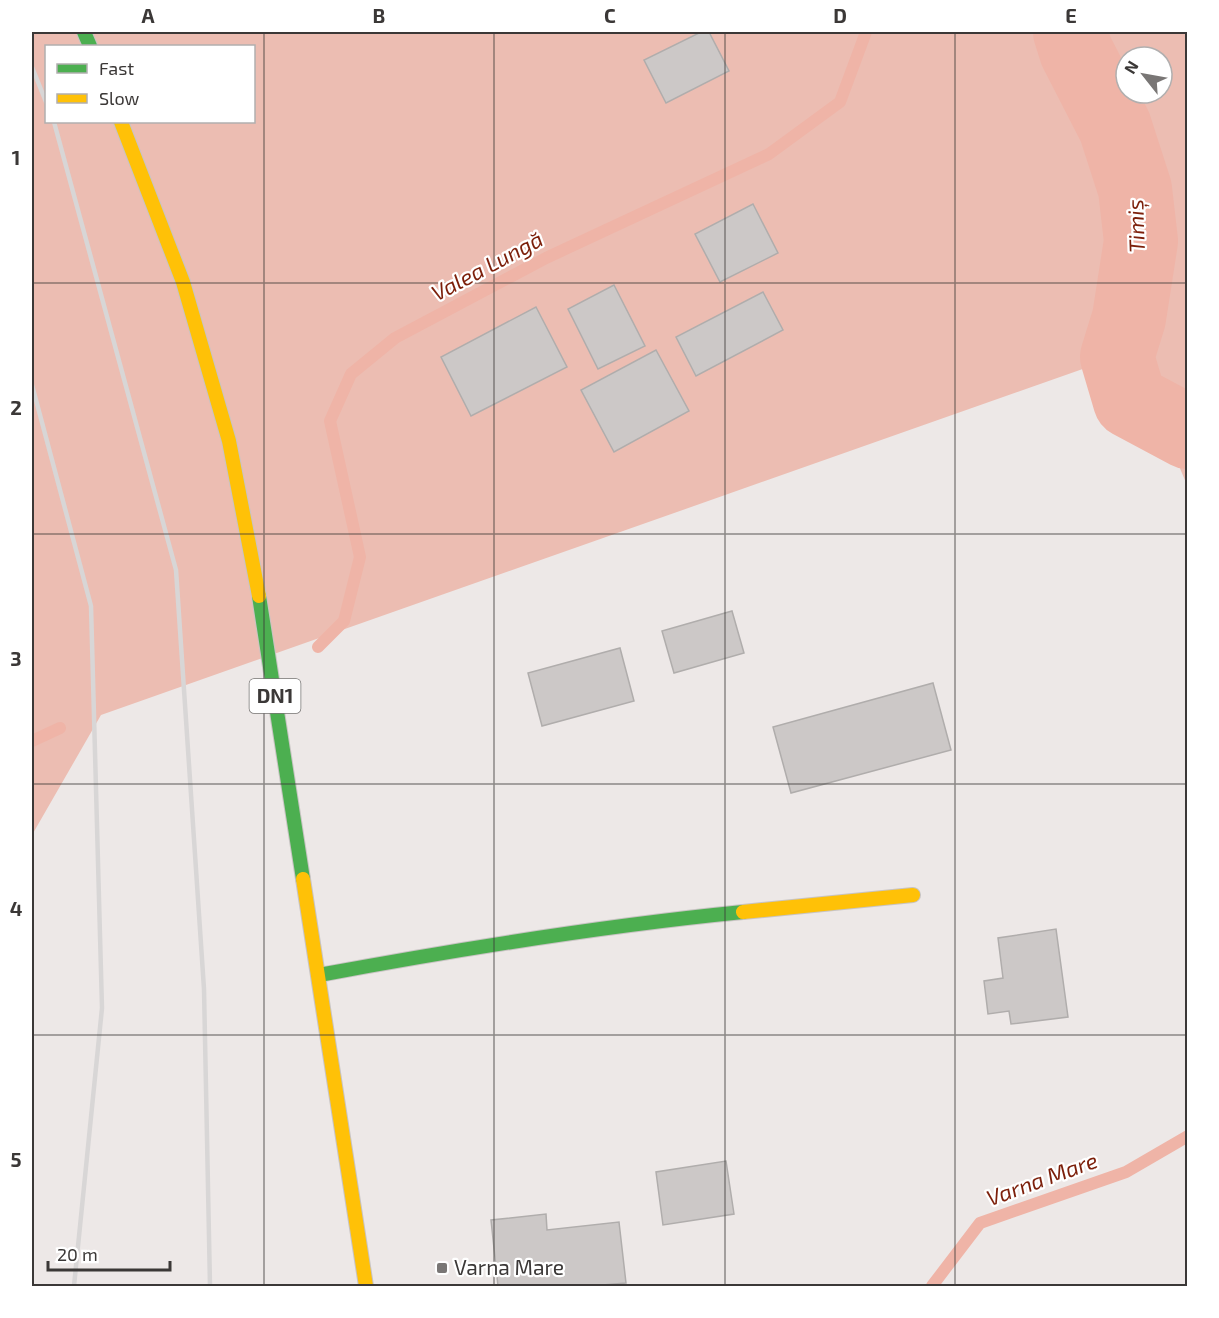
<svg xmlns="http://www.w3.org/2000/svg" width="1219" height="1318" font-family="'Exo 2',sans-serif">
<rect width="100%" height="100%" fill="#ede8e7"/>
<path fill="#ecbdb2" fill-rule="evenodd" d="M32,32H1187V485L1131,352L101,715L32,835ZM46,46H254V122H46ZM1126,57H1162V93H1126Z"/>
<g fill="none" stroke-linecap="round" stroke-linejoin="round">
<g stroke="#efb4a7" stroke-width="12">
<polyline points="318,647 344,621 360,557 330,421 351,374 395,338 546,258 769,154 840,102 866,32"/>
<polyline points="32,741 60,728"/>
<polyline points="932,1286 980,1223 1126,1172 1188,1136"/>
</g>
<polyline stroke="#efb4a7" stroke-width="74" points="1070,32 1076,51 1115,127 1135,189 1141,241 1129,318 1117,357 1130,401 1188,432"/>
</g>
<g fill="#ccc8c7" stroke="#b0adac" stroke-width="1.5">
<polygon points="701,32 709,32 729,71 666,103 644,60"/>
<polygon points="753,204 778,253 720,282 695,234"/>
<polygon points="614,285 645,346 598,369 568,309"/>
<polygon points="763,292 783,330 696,376 676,337"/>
<polygon points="536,307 567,367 471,416 441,357"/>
<polygon points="656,350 689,411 614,452 581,390"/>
<polygon points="732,611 744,653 674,673 662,631"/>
<polygon points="620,648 634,701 542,726 528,673"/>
<polygon points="933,683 951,750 791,793 773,727"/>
<polygon points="1056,929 1068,1017 1011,1024 1009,1011 988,1014 984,981 1003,978 998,938"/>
<polygon points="726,1161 734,1214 663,1225 656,1172"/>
<polygon points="546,1214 547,1230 619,1222 626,1283 591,1286 498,1286 491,1220"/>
</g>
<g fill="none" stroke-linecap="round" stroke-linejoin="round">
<defs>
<g id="fast">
<polyline points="84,32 90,46"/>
<polyline points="259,596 303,879"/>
<path d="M319,975C459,949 601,926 743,912"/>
</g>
<g id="slow">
<polyline points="121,122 183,282 229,441 259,596"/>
<polyline points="303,879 366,1286"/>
<polyline points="743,912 913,895"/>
</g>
</defs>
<use href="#fast" stroke="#c8c4c3" stroke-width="16"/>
<use href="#slow" stroke="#c8c4c3" stroke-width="16"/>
<use href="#fast" stroke="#4caf50" stroke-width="14"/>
<use href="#slow" stroke="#ffc107" stroke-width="14"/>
<g stroke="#d8d6d6" stroke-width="4.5">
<polyline points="32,67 46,102"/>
<polyline points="54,122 176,570 204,989 210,1286"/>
<polyline points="32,385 91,606 102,1008 74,1286"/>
</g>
</g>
<path fill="none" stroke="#3b3837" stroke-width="1.5" stroke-opacity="0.55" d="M264,32V1286M494,32V1286M725,32V1286M955,32V1286M32,283H1188M32,534H1188M32,784H1188M32,1035H1188"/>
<rect fill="#797675" stroke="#fff" stroke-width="2" x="436" y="1262" width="12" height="12" rx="3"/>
<g text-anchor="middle" stroke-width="4.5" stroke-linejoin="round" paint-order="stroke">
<rect fill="#fff" stroke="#767473" stroke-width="1.5" x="249.5" y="679" width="51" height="34" rx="4.5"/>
<g font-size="20" font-weight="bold" fill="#3b3837">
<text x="275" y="703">DN1</text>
</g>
<g font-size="21" fill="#3b3837" stroke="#fff" text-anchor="start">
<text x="454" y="1275">Varna Mare</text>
</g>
<g font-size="22" font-style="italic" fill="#7c1f0a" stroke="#fff">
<text transform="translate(1136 226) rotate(-92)" y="8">Timiș</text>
<text transform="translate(487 266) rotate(-28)" y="8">Valea Lungă</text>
<text transform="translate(1042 1179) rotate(-20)" y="8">Varna Mare</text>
</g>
</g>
<rect width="1219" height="1318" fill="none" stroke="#ffffff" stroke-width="66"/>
<rect x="45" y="45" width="210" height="78" fill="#ffffff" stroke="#b1afaf" stroke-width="1.5"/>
<rect x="57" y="64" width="30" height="9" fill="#4caf50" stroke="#b1afaf" stroke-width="1.5"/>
<text x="99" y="75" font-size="18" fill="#3b3837">Fast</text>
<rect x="57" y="94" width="30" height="9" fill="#ffc107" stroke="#b1afaf" stroke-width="1.5"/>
<text x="99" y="105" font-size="18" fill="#3b3837">Slow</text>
<g transform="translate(1144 75) rotate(301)"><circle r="28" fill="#ffffff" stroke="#b1afaf" stroke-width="1.5"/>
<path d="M0-4.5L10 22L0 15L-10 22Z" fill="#797675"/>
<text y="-9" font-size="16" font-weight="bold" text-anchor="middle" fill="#3b3837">N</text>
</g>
<path d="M48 1261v9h122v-9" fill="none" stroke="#3b3837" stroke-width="3"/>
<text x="57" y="1261" font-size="18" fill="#3b3837" stroke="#ffffff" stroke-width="4.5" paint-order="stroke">20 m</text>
<rect x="33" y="33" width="1153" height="1252" fill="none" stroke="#3b3837" stroke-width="2"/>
<g font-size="20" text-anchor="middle" font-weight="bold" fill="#3b3837">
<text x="148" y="23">A</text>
<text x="379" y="23">B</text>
<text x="610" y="23">C</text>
<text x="840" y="23">D</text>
<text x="1071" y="23">E</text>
<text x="16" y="165">1</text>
<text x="16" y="415">2</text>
<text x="16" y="666">3</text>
<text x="16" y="916">4</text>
<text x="16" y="1167">5</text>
</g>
</svg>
